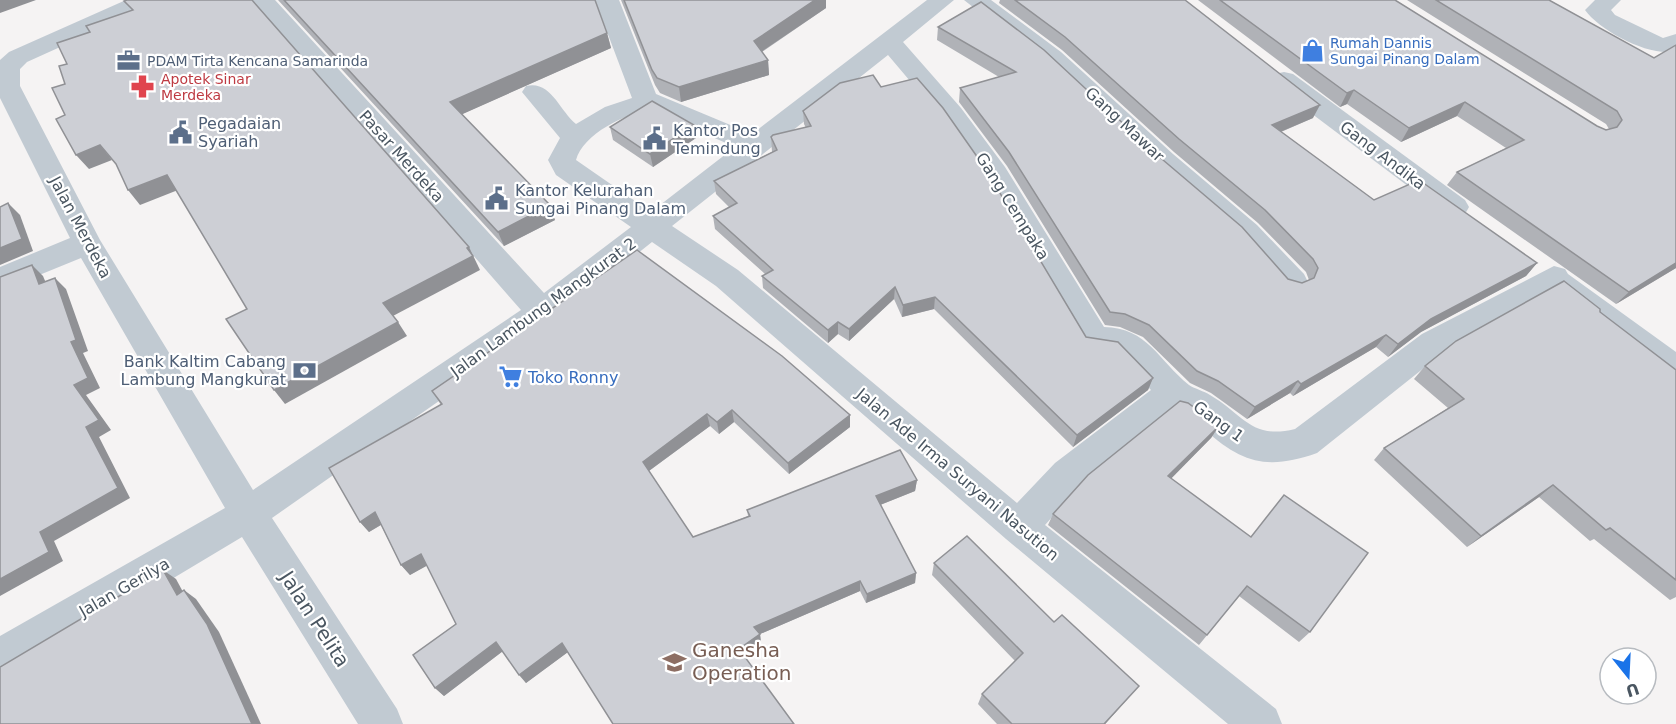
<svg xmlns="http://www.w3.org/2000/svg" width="1676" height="724" font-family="'DejaVu Sans',sans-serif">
<rect width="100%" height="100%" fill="#f5f3f3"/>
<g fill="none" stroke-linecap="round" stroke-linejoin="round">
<g fill="#c1cad2" fill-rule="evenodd">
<path d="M126,0H157L153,5L27,62L20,69V86L100,240L253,490L521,310L250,0H275L544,293L631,227L556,175L548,160L560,138L522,92L526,86C551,80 559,110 576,124L605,107L632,98L595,0H619L656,94L752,134L927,0H954L903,42L961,108L1005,167L1104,327C1148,328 1158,360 1189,385C1195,389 1204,391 1210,395C1243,414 1251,440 1295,429L1422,334L1554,266L1565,269L1568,274L1676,352V383L1664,379L1552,292L1444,352L1317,453C1269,470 1243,464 1205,430C1195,421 1186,412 1173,411L1081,485L1045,525L1276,709L1282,724H1228L1006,539L716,286L652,242L553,321L272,518L397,709L403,724H358L242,537L15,673L0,679V636L225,508L81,258L0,291V267L70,238L0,98V60L9,52ZM888,55L943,120L985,180L1084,348L1114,352L1151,390L1055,463L1017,503L738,270L672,226ZM651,110L735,147L651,212L576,160C583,134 626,113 651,110Z"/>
<polygon points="964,0 991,0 1061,52 1173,154 1257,225 1304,274 1308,282 1304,290 1293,294 1282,290 1237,239 1153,166 1043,62"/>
<path d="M1595,0H1621L1611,10L1615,15L1663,38L1676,34V51C1651,58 1600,31 1585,10Z"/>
<polygon points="1284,72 1293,74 1465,200 1469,207 1465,214 1455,217 1445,214 1275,86 1271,80 1275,74"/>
</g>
</g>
<g fill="#b0b2b7">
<polygon points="278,0 595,0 607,33 611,48 462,114 555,220 504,246"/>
<polygon points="621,0 826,0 826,8 762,52 768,60 769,75 681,102 660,93 655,85"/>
<polygon points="1000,0 1185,0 1313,118 1281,132 1374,200 1537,263 1526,276 1421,332 1388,357 1376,347 1293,396 1290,393 1247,419 1211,393 1190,383 1143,337 1120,327 1105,325 1007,166 959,102 960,88 999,77 937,40 938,27 981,2 1288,279 1302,283 1309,280 1306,272 1258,223 1174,152 1062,50 999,3"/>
<polygon points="1198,0 1395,0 1597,126 1606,130 1609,129 1606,124 1407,0 1549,0 1654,58 1676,268 1616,304 1447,185 1457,172 1506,148 1457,116 1401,142 1347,104 1340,107"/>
<polygon points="881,87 1086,337 1153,378 1148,390 1073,447 934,309 902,317 894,299 849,341 838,334 828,343 763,288 762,276 765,274 715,229 713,216 729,207 716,194 714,181 772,152 771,137 806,128 804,124 803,111"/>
<polygon points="610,127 696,138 653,167 613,140"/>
<polygon points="1425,366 1676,370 1676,597 1670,600 1594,539 1590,541 1539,497 1467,547 1374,460 1384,448 1448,408 1414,379"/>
<polygon points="432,391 850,415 850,427 789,474 734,422 719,434 710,426 649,471 693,537 748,516 747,510 917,480 915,491 880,505 916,573 915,583 866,603 860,591 760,634 761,643 744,655 568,652 526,683 503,651 444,696 435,688 456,624 427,565 410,575 401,565 381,525 369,532 360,522 441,405"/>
<polygon points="1219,426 1211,438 1171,478 1310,632 1299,642 1239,596 1199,645 1048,525 1053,514"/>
<polygon points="934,563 1130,696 1105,724 997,724 978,704 982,694 1015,661 932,575"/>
</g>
<g fill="#909195">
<polygon points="0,0 36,0 0,13"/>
<polygon points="815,0 826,0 826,8 755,56 754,41"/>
<polygon points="607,33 611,48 456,117 450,102"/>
<polygon points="768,60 769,75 681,102 679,87"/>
<polygon points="1354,90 1347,104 1340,107 1347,93"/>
<polygon points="1465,102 1457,116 1401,142 1409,128"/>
<polygon points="1320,105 1313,118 1266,138 1272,125"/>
<polygon points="694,125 696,138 653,167 650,154"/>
<polygon points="100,145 112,160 89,169 76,155"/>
<polygon points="167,175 178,190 140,205 128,190"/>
<polygon points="8,203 20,215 33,251 0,265 0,248"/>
<polygon points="550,205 555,220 504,246 498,232"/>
<polygon points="469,247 480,270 391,317 383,303"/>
<polygon points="1537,263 1526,276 1421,332 1388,357 1398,344 1431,319"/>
<polygon points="1676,263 1676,268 1616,304 1629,292"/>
<polygon points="32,265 43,276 51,295 39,284"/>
<polygon points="55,278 66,289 88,351 83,353 100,388 86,395 111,430 99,437 130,498 54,541 63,561 0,596 0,579 40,532 86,427 74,385 71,342"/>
<polygon points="895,287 894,299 849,341 849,329"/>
<polygon points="935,297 934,309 902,317 903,305"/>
<polygon points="398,322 407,336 285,404 274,390"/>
<polygon points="838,322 838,334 828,343 828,330"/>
<polygon points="1386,335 1376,347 1293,396 1301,384"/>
<polygon points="1153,378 1148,390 1073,447 1077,435"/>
<polygon points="1298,381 1290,393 1247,419 1255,407"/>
<polygon points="732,410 734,422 719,434 717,422"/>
<polygon points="707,414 710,426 646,473 643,462"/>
<polygon points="850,415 850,427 789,474 788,463"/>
<polygon points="1219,426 1211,438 1162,488 1168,476"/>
<polygon points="917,480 915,491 875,507 876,496"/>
<polygon points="1553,485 1539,497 1467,547 1481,536"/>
<polygon points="375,512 384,523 369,532 360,522"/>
<polygon points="421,554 430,564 410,575 401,565"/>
<polygon points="163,570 176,579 189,603 177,595"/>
<polygon points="916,573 915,583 866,603 867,594"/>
<polygon points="860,581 860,591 760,634 761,643 741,657 739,649 754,627"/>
<polygon points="184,590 196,599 219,632 261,724 252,724"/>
<polygon points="496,642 503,651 444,696 435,688"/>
<polygon points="562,643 568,652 526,683 519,675"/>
<polygon points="1139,686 1105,724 1104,724"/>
</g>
<g fill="#cdcfd5" stroke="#909195" stroke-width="1.5">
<polygon points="127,0 252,0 469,247 467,248 473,256 383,303 398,322 274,390 226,319 247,309 167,175 128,190 116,164 100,145 76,155 56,119 65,115 52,88 65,84 59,66 67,64 57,43 90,32 86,26 133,10 124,1"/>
<polygon points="284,0 595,0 607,33 450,102 550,205 498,232"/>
<polygon points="624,0 815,0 754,41 768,60 679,87 657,78 652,70"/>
<polygon points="1015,0 1185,0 1320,105 1272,125 1374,200 1419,180 1537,263 1431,319 1398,344 1386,335 1301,384 1298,381 1255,407 1218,381 1197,371 1149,325 1125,314 1110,312 1009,152 960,88 1016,72 938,27 981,2 1044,50 1156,154 1242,227 1288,279 1302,283 1314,278 1318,268 1313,259 1265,210 1179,139 1065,37"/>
<polygon points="1220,0 1395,0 1597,126 1606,130 1617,127 1622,120 1617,111 1436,0 1549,0 1654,58 1676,45 1676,263 1629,292 1457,172 1524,140 1465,102 1409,128 1354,90 1347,93"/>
<polygon points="873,75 881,87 917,78 943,108 985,168 1086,337 1118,342 1153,378 1077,435 935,297 903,305 895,287 849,329 838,322 828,330 762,276 773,270 713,216 737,203 714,181 777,150 771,137 773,135 811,126 803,111 840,83"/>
<polygon points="652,101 694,125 650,154 610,127"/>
<polygon points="8,203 22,239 0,248 0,207"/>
<polygon points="637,250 782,356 850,415 788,463 732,410 717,422 707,414 643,462 693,537 750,516 747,510 900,450 917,480 876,496 916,573 867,594 860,581 754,627 760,634 739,649 794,724 613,724 562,643 519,675 496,642 435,688 413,655 456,624 421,554 401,565 375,512 360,522 329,468 442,404 432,391"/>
<polygon points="32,265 39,284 55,278 76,340 71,342 88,378 74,385 99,420 86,427 118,488 40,532 49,552 0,579 0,277"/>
<polygon points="1564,281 1600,309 1600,312 1676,370 1676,580 1610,528 1606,530 1553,485 1481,536 1384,448 1464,399 1425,366 1456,341"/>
<polygon points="1180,401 1188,403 1219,426 1168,476 1251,537 1284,495 1368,553 1310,632 1247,586 1207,635 1053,514 1088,475"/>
<polygon points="967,536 1054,622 1062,615 1139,686 1104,724 1012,724 982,694 1023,653 934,563"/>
<polygon points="163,570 177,595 184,590 207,624 252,724 0,724 0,667"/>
</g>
<defs>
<symbol id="shop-bare" viewBox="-9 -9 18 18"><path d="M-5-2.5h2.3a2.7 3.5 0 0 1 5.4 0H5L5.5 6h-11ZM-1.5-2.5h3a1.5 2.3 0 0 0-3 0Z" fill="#3f7fe0" stroke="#fff" stroke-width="2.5" paint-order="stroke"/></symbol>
<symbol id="office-bare" viewBox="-9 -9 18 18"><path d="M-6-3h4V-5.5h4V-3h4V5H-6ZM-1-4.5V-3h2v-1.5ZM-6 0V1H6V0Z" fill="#5c6f8a" stroke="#fff" stroke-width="2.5" paint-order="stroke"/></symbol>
<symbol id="pharmacy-bare" viewBox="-9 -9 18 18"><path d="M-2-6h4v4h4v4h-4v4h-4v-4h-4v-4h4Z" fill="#e0444e" stroke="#fff" stroke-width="2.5" paint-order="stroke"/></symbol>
<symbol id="civic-bare" viewBox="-9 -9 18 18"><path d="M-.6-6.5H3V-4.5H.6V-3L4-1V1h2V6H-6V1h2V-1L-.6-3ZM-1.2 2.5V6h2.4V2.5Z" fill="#5c6f8a" stroke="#fff" stroke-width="2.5" paint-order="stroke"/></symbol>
<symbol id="bank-bare" viewBox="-9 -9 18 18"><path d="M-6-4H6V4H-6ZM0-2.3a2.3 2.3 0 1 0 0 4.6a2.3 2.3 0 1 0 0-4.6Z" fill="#5c6f8a" stroke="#fff" stroke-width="2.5" paint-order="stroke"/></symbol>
<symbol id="supermarket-bare" viewBox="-9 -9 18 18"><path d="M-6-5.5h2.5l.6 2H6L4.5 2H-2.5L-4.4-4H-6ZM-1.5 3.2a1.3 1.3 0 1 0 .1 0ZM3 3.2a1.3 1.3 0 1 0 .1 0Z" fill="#3f7fe0" stroke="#fff" stroke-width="2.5" paint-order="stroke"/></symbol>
<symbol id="university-bare" viewBox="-9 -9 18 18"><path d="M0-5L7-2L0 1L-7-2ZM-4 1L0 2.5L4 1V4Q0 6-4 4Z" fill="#8d6e63" stroke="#fff" stroke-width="2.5" paint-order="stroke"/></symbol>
</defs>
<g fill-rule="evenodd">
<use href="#shop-bare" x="1296" y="34" width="33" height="33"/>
<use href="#office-bare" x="112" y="44" width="33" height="33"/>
<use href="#pharmacy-bare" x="126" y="70" width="33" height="33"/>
<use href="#civic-bare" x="164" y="116" width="33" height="33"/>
<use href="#civic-bare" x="638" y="122" width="33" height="33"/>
<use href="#civic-bare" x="480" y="182" width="33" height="33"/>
<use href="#bank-bare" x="288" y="354" width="33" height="33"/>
<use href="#supermarket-bare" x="494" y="360" width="33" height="33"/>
<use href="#university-bare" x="658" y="646" width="33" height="33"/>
</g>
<g text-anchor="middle" stroke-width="4.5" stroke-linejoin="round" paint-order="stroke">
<g font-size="14" fill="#366cbe" stroke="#fff" text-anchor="start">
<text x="1330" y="48">Rumah Dannis<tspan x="1330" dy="16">Sungai Pinang Dalam</tspan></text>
</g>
<g font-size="14" fill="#4e5e75" stroke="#fff" text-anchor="start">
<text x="147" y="66">PDAM Tirta Kencana Samarinda</text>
</g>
<g font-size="14" fill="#be3a42" stroke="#fff" text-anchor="start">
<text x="161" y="84">Apotek Sinar<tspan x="161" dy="16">Merdeka</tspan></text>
</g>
<g font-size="16" fill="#4e5e75" stroke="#fff" text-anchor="start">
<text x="198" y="129">Pegadaian<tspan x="198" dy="18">Syariah</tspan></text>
<text x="673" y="136">Kantor Pos<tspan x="673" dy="18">Temindung</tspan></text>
<text x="515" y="196">Kantor Kelurahan<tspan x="515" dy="18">Sungai Pinang Dalam</tspan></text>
<text x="286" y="367" text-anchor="end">Bank Kaltim Cabang<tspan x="286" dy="18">Lambung Mangkurat</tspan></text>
</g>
<g font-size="16" fill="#4a5661" stroke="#fff">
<text transform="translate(1125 124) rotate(43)" y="6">Gang Mawar</text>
<text transform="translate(1383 155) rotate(37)" y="6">Gang Andika</text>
<text transform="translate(402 156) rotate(48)" y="6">Pasar Merdeka</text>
<text transform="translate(1013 206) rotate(58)" y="6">Gang Cempaka</text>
<text transform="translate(81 227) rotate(62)" y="6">Jalan Merdeka</text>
<text transform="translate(543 307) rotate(-36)" y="6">Jalan Lambung Mangkurat 2</text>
<text transform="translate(1219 421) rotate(36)" y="6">Gang 1</text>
<text transform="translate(958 474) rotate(40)" y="6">Jalan Ade Irma Suryani Nasution</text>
<text transform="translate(124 587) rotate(-30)" y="6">Jalan Gerilya</text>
</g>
<g font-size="16" fill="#366cbe" stroke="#fff" text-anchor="start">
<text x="528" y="383">Toko Ronny</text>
</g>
<g font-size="20" fill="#4a5661" stroke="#fff">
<text transform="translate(315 619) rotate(57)" y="7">Jalan Pelita</text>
</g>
<g font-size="20" fill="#785e54" stroke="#fff" text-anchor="start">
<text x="692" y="657">Ganesha<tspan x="692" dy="23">Operation</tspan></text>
</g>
</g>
<g transform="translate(1628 676) rotate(162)"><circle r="28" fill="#ffffff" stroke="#b7bbc0" stroke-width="1.5"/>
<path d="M0-4.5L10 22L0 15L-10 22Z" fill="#1a73e8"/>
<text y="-9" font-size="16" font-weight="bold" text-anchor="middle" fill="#4a5661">U</text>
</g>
</svg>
